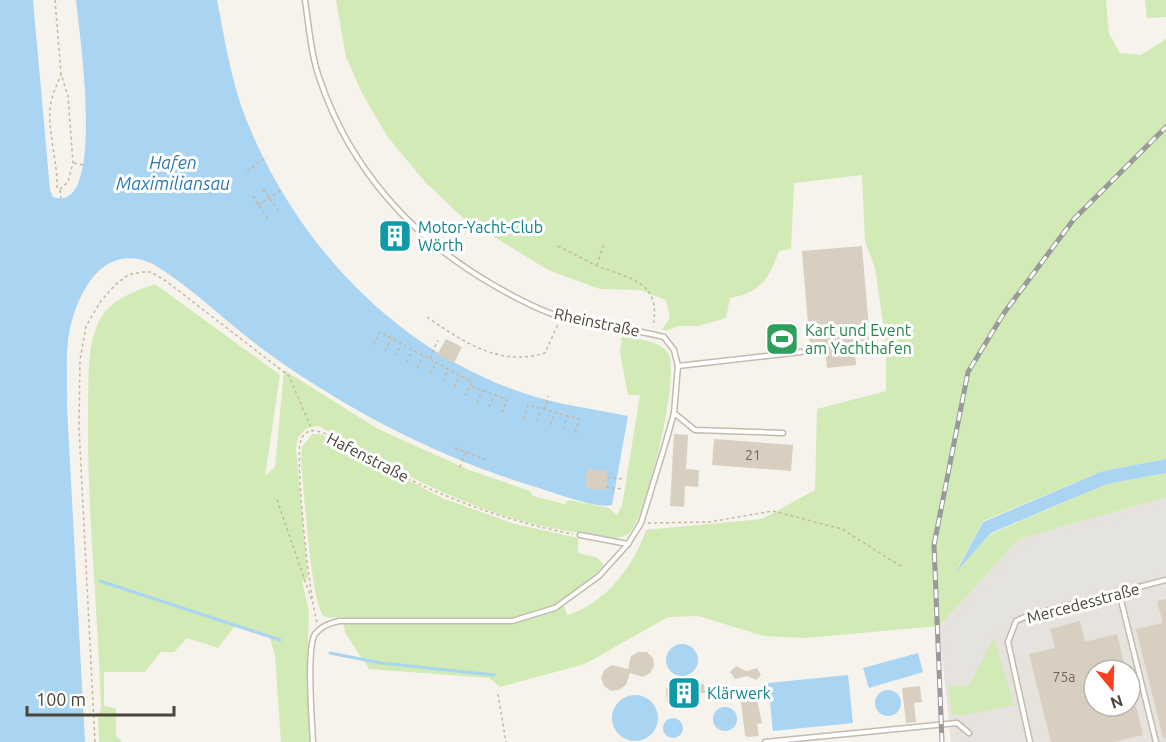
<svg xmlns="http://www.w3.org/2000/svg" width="1166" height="742" font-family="Ubuntu,sans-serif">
<rect width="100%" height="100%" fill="#f6f3ec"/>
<path fill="#e6e2dd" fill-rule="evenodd" d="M1166,497V742H951L939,626L1019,539ZM1094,670H1130V706H1094Z"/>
<g fill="#d2eab5">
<path d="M336,0H1106L1109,34L1120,53L1141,55L1166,39V459L1103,471L983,521L957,569L991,534L1107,484L1166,473V497L1019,539L939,626L805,638L764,636L698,616L668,617L585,664L500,687L489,678L369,669L345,633L343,617C337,617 329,619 324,616C311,606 303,481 301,459L302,447L312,434H321L442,498L515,524L578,538V553L598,558L604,566L584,586L562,600L567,615C604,605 634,566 646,530L762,519L815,490L817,409L886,391V343L875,268L865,241L862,175L794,183L791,249L779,251C769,279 761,292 730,298L726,318L699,326H679L666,331L662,329L670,318L666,300L640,290L600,289L548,270L462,217L425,182L387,136L362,93L346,57Z"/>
<polygon points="1145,0 1166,0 1166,17 1147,18"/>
<path d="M155,284L280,375L265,476L275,467L284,370L378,429L469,470L530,491L533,496L565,504L568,500L609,508L617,515L622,506L640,395H628L620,352L622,336C636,339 660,340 668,353C681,374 647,513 631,531C627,536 622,537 615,538C589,534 563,531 538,525C460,507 387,466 319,426L307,428L298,437L296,449L308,578L302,581L309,612L307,668L311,742H281L275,656L270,638L235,626L218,648L187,638L174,652H161L145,672H104V706L116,708V735L122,742H99L98,715L101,708C98,610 87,512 88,415C89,386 86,356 96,328C106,301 130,293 155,284Z"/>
<polygon points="994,638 1014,705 965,715 952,715 949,686 969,686"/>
</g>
<polygon fill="#e5e3e0" points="1166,506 1166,572 1017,611 1005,623 1001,634 992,630 968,682 950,680 948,630 1023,545"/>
<g fill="#a9d4f2">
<path d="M0,0H33L50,190L53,197C108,216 78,25 76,0H217C225,40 231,81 246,119C296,244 396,351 526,394C559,405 594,409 628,416L612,505C598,509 557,494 542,489C444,460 356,415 272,356C231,327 196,290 153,264C109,244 84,280 72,320C64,346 68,380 67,407L85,742H0Z"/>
<polygon points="1166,459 1166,473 1107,484 991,533 956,572 983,522 1103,471"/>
<circle cx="682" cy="660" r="16"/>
<polygon points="918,653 923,672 869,688 863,668"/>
<polygon points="848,675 853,723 773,731 768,683"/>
<circle cx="888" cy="703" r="13"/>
<circle cx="635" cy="718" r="23"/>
<circle cx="725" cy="719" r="12"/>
<circle cx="673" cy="728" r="10"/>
</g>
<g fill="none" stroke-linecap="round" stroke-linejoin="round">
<g stroke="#a9d4f2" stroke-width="3">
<polyline points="100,581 280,640"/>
<polyline points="330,653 381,663 494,675"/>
</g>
</g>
<g fill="#d8cfc1">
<polygon points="390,220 409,241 399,251 380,230"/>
<polygon points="862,246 870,341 854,342 856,365 827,368 825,346 810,348 802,251"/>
<polygon points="446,339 462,347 454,363 437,355"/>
<polygon points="674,434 688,435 686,469 699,470 698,487 685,486 684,507 670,506"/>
<polygon points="714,439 793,445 791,471 712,465"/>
<polygon points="587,469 608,471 606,490 585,488"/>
<polygon points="1166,599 1166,737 1163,738 1136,629 1163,623 1157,601"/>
<polygon points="1080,621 1085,642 1117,634 1126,670 1094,670 1094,706 1136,706 1143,735 1114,742 1051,742 1029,654 1055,648 1050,629"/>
<polygon points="638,652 647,652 653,658 654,666 650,673 643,677 630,673 626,685 619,690 611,691 604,686 601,678 604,670 612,665 628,669 631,656"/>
<polygon points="736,666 746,671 757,668 761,675 756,680 747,676 735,679 730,672"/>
<polygon points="704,684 705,693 699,693 700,699 667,702 666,688"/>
<polygon points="920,686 922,702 914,703 916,722 906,723 902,688"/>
<polygon points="757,700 762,723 757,724 759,736 748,737 745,735 741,702"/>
</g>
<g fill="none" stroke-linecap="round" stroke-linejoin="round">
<defs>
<g id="service">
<path d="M305,0C309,27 311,55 320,80C350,169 414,240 495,286C516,298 538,310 561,317C595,326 630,328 664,337L674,350L678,366L674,413L665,445L641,523L628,544L599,576L555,608L512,621H339C330,623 321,626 315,634C306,648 312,722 313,742"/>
<polyline points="678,366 801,352"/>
<polyline points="674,413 695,430 783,433"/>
<polyline points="580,535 628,544"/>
<polyline points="1119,592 1156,742"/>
<polyline points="765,742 957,723 969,733"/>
<polyline points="1030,742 1008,642 1016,621 1027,616 1166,580"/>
</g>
</defs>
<use href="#service" stroke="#c2bbae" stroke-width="7"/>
<g stroke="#c4b79f" stroke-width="1.5" stroke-dasharray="3 3" stroke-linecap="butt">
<path d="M55,0L61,74L68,96L73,163L68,182L60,189L57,188C58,161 46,127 51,102C53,92 58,83 61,74"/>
<polyline points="74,163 83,165"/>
<polyline points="247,171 267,157"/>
<polyline points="263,189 279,212"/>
<polyline points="60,190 61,198"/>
<polyline points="253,196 268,219"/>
<polyline points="258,205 283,189"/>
<path d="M558,246C570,252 583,259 595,265C629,279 662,280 653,327"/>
<polyline points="597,265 604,243"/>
<path d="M427,317C463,342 500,367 545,353L558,324"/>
<polyline points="373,345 380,332 472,382 465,396"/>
<polyline points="385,351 391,339"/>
<polyline points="395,356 401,345"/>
<polyline points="430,358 438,340"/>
<polyline points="407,362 412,351"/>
<polyline points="417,368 423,357"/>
<polyline points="430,374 436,363"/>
<polyline points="443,381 448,370"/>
<polyline points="472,386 507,400 501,415"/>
<polyline points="454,387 460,376"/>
<polyline points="477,403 482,391"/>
<polyline points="489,407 494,396"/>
<polyline points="545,409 548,396"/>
<polyline points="524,419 528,405 579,419 575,434"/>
<polyline points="537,421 541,409"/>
<polyline points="551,425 554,413"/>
<polyline points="563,429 567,417"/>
<polyline points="455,448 487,460"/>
<polyline points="460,467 465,453"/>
<polyline points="607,477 623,479"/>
<polyline points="606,487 622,489"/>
<polyline points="277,500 312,601"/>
<polyline points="648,523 709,522 773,511 842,529 902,567"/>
<path d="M317,622C310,601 294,458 301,440C302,436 306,432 310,431C326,428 365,456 380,464C440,497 505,521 573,534"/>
<polyline points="498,694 506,742"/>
<polyline points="95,742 79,427 80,360 86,326 101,301 115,285 128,275 141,272 151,272 166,281 289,376 312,430"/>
</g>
<use href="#service" stroke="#fff" stroke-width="4"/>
<defs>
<polyline id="rail" points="942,742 934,545 968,372 1004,313 1074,219 1166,127"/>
</defs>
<use href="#rail" stroke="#9a9a9a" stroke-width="5"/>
<use href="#rail" stroke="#fff" stroke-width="3" stroke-dasharray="9" stroke-linecap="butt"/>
</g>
<defs>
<symbol id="building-square" viewBox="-11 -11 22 22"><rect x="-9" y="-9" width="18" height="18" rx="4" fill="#0f9aa8" stroke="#fff"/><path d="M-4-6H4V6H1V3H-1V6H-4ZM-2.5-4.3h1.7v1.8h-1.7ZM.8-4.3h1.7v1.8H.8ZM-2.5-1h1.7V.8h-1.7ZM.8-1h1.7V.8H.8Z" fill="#fff"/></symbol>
<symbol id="stadium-square" viewBox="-11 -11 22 22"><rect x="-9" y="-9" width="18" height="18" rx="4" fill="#2e9e5b" stroke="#fff"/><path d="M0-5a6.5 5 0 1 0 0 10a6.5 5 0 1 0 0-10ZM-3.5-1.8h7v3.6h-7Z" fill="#fff"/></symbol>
</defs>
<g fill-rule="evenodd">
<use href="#building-square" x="376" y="217" width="38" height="38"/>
<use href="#stadium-square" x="763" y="320" width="38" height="38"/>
<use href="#building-square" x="665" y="674" width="38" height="38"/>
</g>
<g text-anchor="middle" stroke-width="6" stroke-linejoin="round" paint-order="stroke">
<g font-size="14" fill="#6e675b">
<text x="753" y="460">21</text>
<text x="1064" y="682">75a</text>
</g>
<g font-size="16" fill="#0d838f" stroke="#fff" text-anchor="start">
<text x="418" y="233">Motor-Yacht-Club<tspan x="418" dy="18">Wörth</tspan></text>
<text x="707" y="699">Klärwerk</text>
</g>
<g font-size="16" fill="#4b4439" stroke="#fff">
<text transform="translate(597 322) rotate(12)" y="6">Rheinstraße</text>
<text transform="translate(368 457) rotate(27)" y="6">Hafenstraße</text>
<text transform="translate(1083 603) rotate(-15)" y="6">Mercedesstraße</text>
</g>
<g font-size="16" fill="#27864d" stroke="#fff" text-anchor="start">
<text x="805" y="336">Kart und Event<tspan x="805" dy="18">am Yachthafen</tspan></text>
</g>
<g font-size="18" font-style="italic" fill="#2e7ab2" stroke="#fff">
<text x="173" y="169">Hafen<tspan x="173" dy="21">Maximiliansau</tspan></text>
</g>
</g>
<g transform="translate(1112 688) rotate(161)"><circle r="28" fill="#ffffff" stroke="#b7b4b0" stroke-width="1.5"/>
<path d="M0-4.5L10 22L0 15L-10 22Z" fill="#fc3f1d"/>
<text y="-9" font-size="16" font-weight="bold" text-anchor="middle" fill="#4b4439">N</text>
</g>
<path d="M27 706v9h147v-9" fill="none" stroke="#4b4439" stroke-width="3"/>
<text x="36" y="706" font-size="18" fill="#4b4439" stroke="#ffffff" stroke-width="4.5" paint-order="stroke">100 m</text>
</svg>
